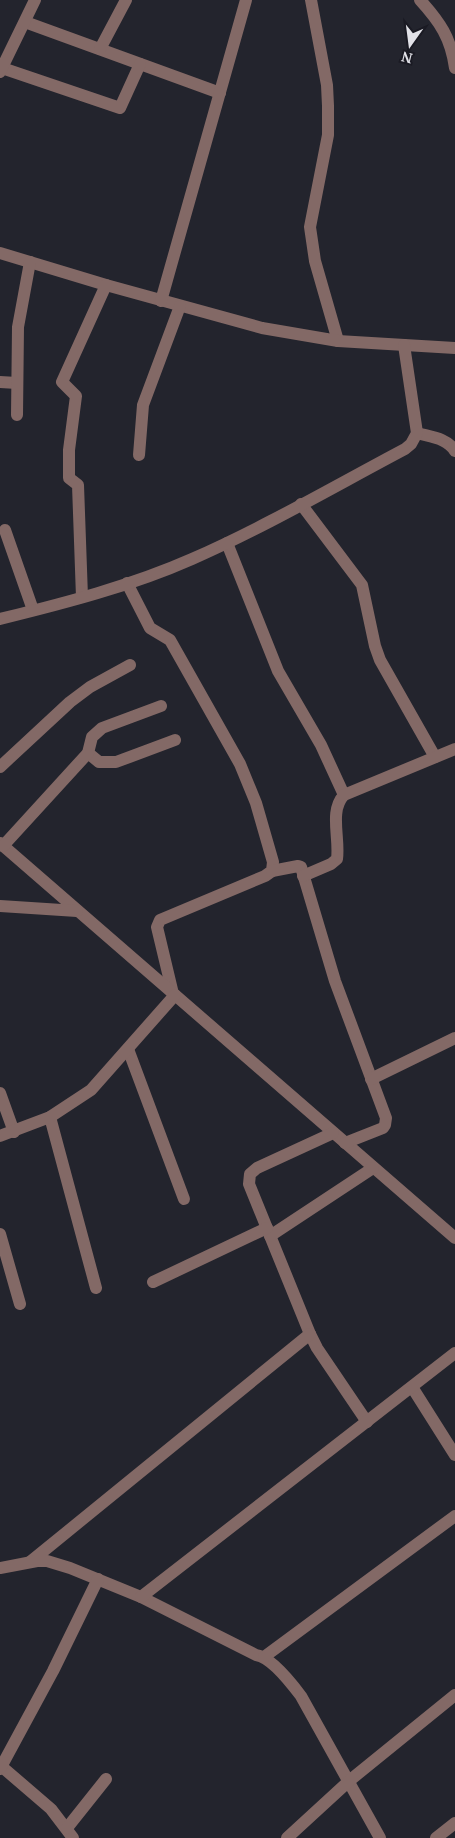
<svg xmlns="http://www.w3.org/2000/svg" width="455" height="1838" font-family="'PT Serif',serif">
<rect width="100%" height="100%" fill="#23242d"/>
<g fill="none" stroke-linecap="round" stroke-linejoin="round">
<g stroke="#836966" stroke-width="12">
<polyline points="311,0 327,85 328,106 328,135 310,227 315,261 338,341"/>
<path d="M420,0C440,22 451,38 455,68"/>
<polyline points="25,22 220,93"/>
<polyline points="100,49 126,0"/>
<polyline points="2,68 120,108 140,64"/>
<polyline points="0,72 35,0"/>
<polyline points="0,253 106,285 262,328 338,341 455,348"/>
<polyline points="161,301 246,0"/>
<polyline points="0,382 17,383"/>
<polyline points="17,415 18,327 30,262"/>
<path d="M417,433C431,437 447,438 455,451"/>
<polyline points="139,455 143,405 180,306"/>
<polyline points="301,504 362,585 375,646 380,660 435,757"/>
<polyline points="5,530 33,610"/>
<polyline points="227,543 278,671 321,745 344,795"/>
<polyline points="127,583 150,628 170,640 240,764 256,803 273,862 272,871 265,876 160,920 157,927 173,994"/>
<polyline points="82,597 78,485 69,478 69,450 76,396 62,382 106,285"/>
<path d="M0,619C65,603 131,586 192,559C265,527 335,486 405,449L411,444L417,433L404,345"/>
<polyline points="88,753 99,762 116,762 175,740"/>
<polyline points="0,767 70,702 90,687 130,665"/>
<polyline points="0,843 455,1238"/>
<polyline points="3,846 88,753 92,737 102,728 161,706"/>
<polyline points="272,871 298,866 301,867 335,981 386,1118 385,1125 383,1128 345,1143"/>
<path d="M303,876L331,864L337,859C340,838 329,811 344,795L455,749"/>
<polyline points="0,906 77,911"/>
<polyline points="128,1049 184,1199"/>
<polyline points="371,1079 455,1038"/>
<polyline points="0,1093 14,1132"/>
<polyline points="50,1117 96,1288"/>
<polyline points="333,1133 257,1168 250,1174 249,1184 310,1334 317,1348 367,1422"/>
<polyline points="0,1136 50,1117 91,1090 175,995"/>
<polyline points="0,1234 20,1304"/>
<polyline points="270,1236 373,1168"/>
<polyline points="153,1282 267,1228"/>
<polyline points="412,1387 455,1455"/>
<polyline points="30,1562 310,1334"/>
<path d="M0,1568L37,1561H47L70,1568L141,1597L256,1655C271,1657 292,1684 301,1696L380,1838"/>
<polyline points="141,1597 455,1353"/>
<polyline points="264,1657 455,1516"/>
<polyline points="1,1766 51,1809 73,1838"/>
<polyline points="0,1769 53,1671 98,1579"/>
<polyline points="67,1828 106,1779"/>
<polyline points="287,1838 349,1781 455,1695"/>
<polyline points="436,1838 455,1823"/>
</g>
</g>
<g transform="translate(410 45) rotate(194)" stroke="#1a1a23" stroke-width="4" paint-order="stroke">
<path d="M0-4L9 19L0 12L-9 19Z" fill="#e2e2e8"/>
<text y="-8" font-size="14" font-weight="bold" text-anchor="middle" fill="#e2e2e8">N</text>
</g>
</svg>
